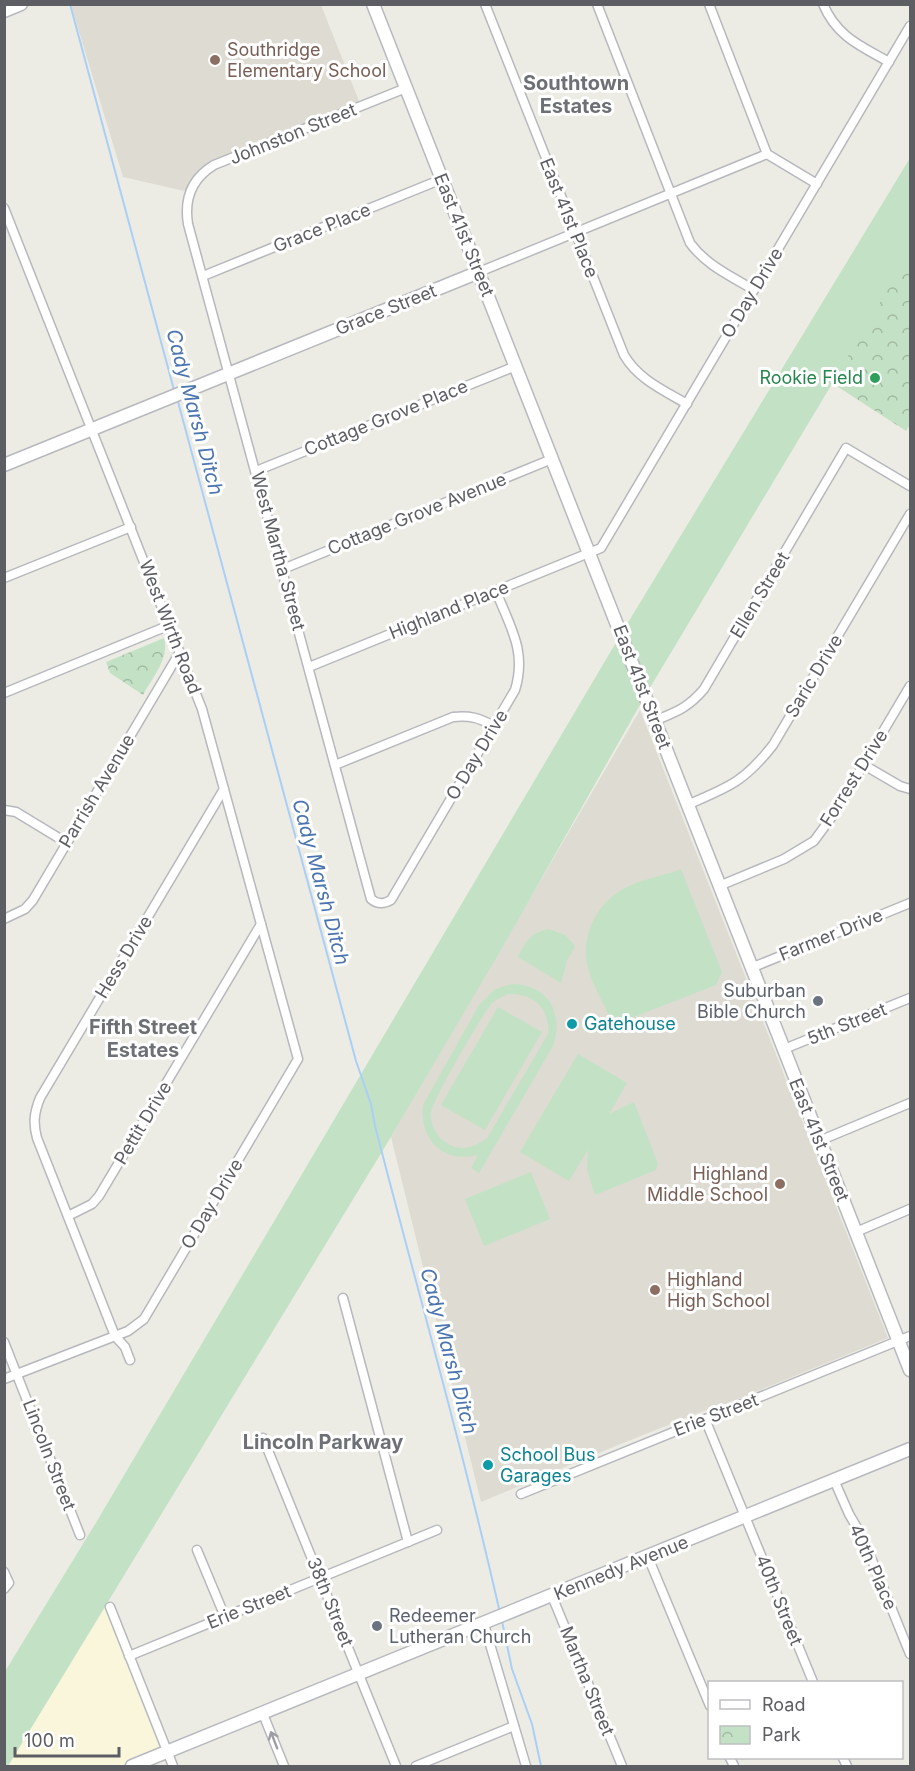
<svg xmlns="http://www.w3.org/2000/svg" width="915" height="1771" font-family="Inter,sans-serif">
<defs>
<pattern id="park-crowns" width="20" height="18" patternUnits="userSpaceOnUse" patternTransform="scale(1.5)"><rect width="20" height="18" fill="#c3e2c5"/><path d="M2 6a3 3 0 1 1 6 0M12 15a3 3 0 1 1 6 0" fill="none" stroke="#a2baa4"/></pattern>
</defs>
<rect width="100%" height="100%" fill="#edece4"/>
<polygon fill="#faf6db" points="106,1606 165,1752 128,1766 8,1766"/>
<g fill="#dddbd2">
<polygon points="71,5 321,5 361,106 214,166 189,192 123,177"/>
<polygon points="640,710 888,1338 726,1404 701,1412 618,1445 481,1502 391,1137"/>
</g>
<g fill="#c3e2c5" fill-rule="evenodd">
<polygon points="910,158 910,322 902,267 645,696 502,948 391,1137 8,1766 4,1766 4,1673 97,1521 621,634"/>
<path d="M681,869L722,972L716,985L613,1025C598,988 574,963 593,921C601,905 612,894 629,886C646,878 664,876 681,869Z"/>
<path d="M549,929L565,935L575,946L567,961L561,983L518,957C526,941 530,933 549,929Z"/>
<path d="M512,984C549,985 564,1013 553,1046L479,1173L471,1168L478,1155C443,1164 419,1139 423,1105L479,1005L495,989ZM508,994C533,993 550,1008 548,1034L487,1138C475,1147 462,1152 448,1144C437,1138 430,1125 431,1113C432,1101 482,1015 492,1003C497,999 502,997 508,994Z"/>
<polygon points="498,1007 542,1032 485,1130 441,1105"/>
<polygon points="578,1054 627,1083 609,1114 634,1102 658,1164 656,1170 595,1195 587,1169 588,1150 569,1181 520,1152"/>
<polygon points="531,1172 550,1219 484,1246 465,1199"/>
</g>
<g fill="url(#park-crowns)">
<polygon points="910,252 910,425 906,431 832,383"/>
<path d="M164,638C170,658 152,678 143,695L110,673L106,662Z"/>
</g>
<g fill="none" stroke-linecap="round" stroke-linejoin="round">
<g stroke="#aacff7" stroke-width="2">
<polyline points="70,4 174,390"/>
<path d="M177,398L356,1061L371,1104L375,1126C417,1288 463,1450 500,1613"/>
<polyline points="502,1621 512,1669 532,1724 541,1766"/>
</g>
<defs>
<g id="street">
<path d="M485,4L624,355C638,379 663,390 687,404"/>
<path d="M597,4L690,243C706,265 731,276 754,290"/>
<polyline points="709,4 767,154 817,184"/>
<path d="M823,4C837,37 861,46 889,62"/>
<path d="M406,88L214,165C191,179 184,199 188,224L371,899C378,905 384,904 391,900L515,690C527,651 510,627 496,591"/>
<polyline points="4,208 202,709 298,1059 144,1319 128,1331 4,1379"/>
<polyline points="479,272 767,154"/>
<polyline points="203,276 442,179"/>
<polyline points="256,471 516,366"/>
<polyline points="283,569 552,459"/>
<polyline points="4,578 131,527"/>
<polyline points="309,667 601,548 910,26"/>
<polyline points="4,693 170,625"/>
<path d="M654,721C676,712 688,708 704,689L846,448L910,486"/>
<path d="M335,765L453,717C470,715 479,718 494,726"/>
<polyline points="864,765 900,786 910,789"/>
<path d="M687,805C729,787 744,782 773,745L910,514"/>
<polyline points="4,810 16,812 67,843"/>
<polyline points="719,886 784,859 814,841 836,811 910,686"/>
<polyline points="4,919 25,909 33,900 180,652"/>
<polyline points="751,968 910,903"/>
<polyline points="784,1049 910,998"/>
<polyline points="819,1141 910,1103"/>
<polyline points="68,1216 92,1204 99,1196 261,924"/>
<polyline points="856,1232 910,1209"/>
<polyline points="343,1298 408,1542"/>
<polyline points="4,1342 80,1535"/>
<path d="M130,1360L125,1347L115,1336L37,1138C33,1123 34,1113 40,1098L224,789"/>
<polyline points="705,1419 813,1682"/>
<polyline points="263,1438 396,1766"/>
<polyline points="834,1480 849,1514 863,1538 910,1654"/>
<polyline points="521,1494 910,1336"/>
<polyline points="197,1550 225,1617"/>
<polyline points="648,1557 710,1706"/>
<polyline points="4,1572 9,1583 4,1589"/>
<polyline points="552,1596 622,1766"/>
<polyline points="110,1607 173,1766"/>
<polyline points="484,1624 526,1766"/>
<polyline points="129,1656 437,1530"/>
<polyline points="263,1714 284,1766"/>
<polyline points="730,1758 734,1766"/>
<polyline points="843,1758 847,1766"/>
<polyline points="416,1766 514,1726"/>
</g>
<g id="secondary">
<polyline points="373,4 910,1370"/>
<polyline points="4,11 21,4"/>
<polyline points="4,465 479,272"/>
<polyline points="132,1766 910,1449"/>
</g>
</defs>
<use href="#street" stroke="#b6b8bd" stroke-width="11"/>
<use href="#secondary" stroke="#b7b9bf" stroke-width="15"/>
<use href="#street" stroke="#fff" stroke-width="8"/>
<use href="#secondary" stroke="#fff" stroke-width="12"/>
</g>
<defs><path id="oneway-shaft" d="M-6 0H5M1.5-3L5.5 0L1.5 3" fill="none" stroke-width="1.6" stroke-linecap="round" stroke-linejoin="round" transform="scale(1.5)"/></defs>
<use stroke="#9d9ea1" href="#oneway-shaft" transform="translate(274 1740) rotate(-111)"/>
<g fill="#8d6e63" stroke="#fff" stroke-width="2">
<circle cx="215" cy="60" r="6"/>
<circle cx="780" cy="1184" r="6"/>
<circle cx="655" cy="1290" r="6"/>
</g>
<circle fill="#2e9e5b" stroke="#fff" stroke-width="2" cx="875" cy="378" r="6"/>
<g fill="#6b7280" stroke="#fff" stroke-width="2">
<circle cx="818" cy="1001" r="6"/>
<circle cx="377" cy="1626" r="6"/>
</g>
<g fill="#0f9aa8" stroke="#fff" stroke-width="2">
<circle cx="572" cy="1024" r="6"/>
<circle cx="488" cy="1465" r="6"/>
</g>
<g text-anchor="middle" stroke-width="6" stroke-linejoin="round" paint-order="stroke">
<g font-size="18" fill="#785e54" stroke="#fff" text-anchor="start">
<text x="227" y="56">Southridge<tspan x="227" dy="21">Elementary School</tspan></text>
<text x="768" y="1180" text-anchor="end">Highland<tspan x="768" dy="21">Middle School</tspan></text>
<text x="667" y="1286">Highland<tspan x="667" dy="21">High School</tspan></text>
</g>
<g font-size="18" fill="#5c5e63" stroke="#fff">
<text transform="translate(293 134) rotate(-22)" y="6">Johnston Street</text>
<text transform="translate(569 218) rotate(68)" y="6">East 41st Place</text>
<text transform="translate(322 228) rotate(-22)" y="6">Grace Place</text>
<text transform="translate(464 235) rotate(68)" y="6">East 41st Street</text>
<text transform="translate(752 293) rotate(-59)" y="6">O Day Drive</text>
<text transform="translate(386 310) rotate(-22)" y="6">Grace Street</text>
<text transform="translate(386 418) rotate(-22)" y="6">Cottage Grove Place</text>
<text transform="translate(417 514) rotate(-22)" y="6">Cottage Grove Avenue</text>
<text transform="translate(278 551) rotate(75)" y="6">West Martha Street</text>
<text transform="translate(760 595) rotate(-59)" y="6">Ellen Street</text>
<text transform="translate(449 610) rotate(-22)" y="6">Highland Place</text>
<text transform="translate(170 627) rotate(69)" y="6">West Wirth Road</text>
<text transform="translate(814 676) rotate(-59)" y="6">Saric Drive</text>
<text transform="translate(642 687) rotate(69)" y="6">East 41st Street</text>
<text transform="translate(477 755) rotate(-59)" y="6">O Day Drive</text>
<text transform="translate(854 778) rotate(-58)" y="6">Forrest Drive</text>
<text transform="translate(97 791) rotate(-59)" y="6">Parrish Avenue</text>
<text transform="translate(831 935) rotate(-22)" y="6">Farmer Drive</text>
<text transform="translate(124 957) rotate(-59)" y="6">Hess Drive</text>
<text transform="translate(847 1024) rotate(-22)" y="6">5th Street</text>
<text transform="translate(143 1123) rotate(-59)" y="6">Pettit Drive</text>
<text transform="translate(819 1140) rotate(68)" y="6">East 41st Street</text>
<text transform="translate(212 1204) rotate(-59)" y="6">O Day Drive</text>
<text transform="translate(716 1415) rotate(-21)" y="6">Erie Street</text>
<text transform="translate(49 1455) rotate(69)" y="6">Lincoln Street</text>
<text transform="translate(873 1567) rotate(66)" y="6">40th Place</text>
<text transform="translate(621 1568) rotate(-22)" y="6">Kennedy Avenue</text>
<text transform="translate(779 1600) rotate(68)" y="6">40th Street</text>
<text transform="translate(330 1602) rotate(68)" y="6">38th Street</text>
<text transform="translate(249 1607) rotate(-22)" y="6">Erie Street</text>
<text transform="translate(587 1681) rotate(68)" y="6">Martha Street</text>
</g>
<g font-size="18" fill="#27864d" stroke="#fff" text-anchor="end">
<text x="863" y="384">Rookie Field</text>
</g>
<g font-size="18" fill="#5b616d" stroke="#fff" text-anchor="end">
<text x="806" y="997">Suburban<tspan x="806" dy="21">Bible Church</tspan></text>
<text x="389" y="1622" text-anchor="start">Redeemer<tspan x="389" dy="21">Lutheran Church</tspan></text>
</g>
<g font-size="18" fill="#0d838f" stroke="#fff" text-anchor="start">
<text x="584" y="1030">Gatehouse</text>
<text x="500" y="1461">School Bus<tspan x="500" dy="21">Garages</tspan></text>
</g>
<g font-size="20" font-weight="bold" fill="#6d7075" stroke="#fff">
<text x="576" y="90">Southtown<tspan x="576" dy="23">Estates</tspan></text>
<text x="143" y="1034">Fifth Street<tspan x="143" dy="23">Estates</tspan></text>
<text x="323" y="1449">Lincoln Parkway</text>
</g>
<g font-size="20" font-style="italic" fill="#4c75af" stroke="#fff">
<text transform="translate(195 412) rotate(75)" y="7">Cady Marsh Ditch</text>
<text transform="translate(321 882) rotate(75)" y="7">Cady Marsh Ditch</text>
<text transform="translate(449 1351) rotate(75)" y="7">Cady Marsh Ditch</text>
</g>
</g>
<rect width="915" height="1771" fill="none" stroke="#5c5e63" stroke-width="12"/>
<rect x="708" y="1681" width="195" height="78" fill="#ffffff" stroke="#bebfc1" stroke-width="1.5"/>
<rect x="720" y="1700" width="30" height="9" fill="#ffffff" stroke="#bebfc1" stroke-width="1.5"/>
<text x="762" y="1711" font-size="18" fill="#5c5e63">Road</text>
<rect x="720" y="1726" width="30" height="18" fill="url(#park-crowns)" stroke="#bebfc1" stroke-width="1.5"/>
<text x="762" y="1741" font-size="18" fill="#5c5e63">Park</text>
<path d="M15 1747v9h104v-9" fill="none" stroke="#5c5e63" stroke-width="3"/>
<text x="24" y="1747" font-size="18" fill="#5c5e63" stroke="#ffffff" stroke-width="4.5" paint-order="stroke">100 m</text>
</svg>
